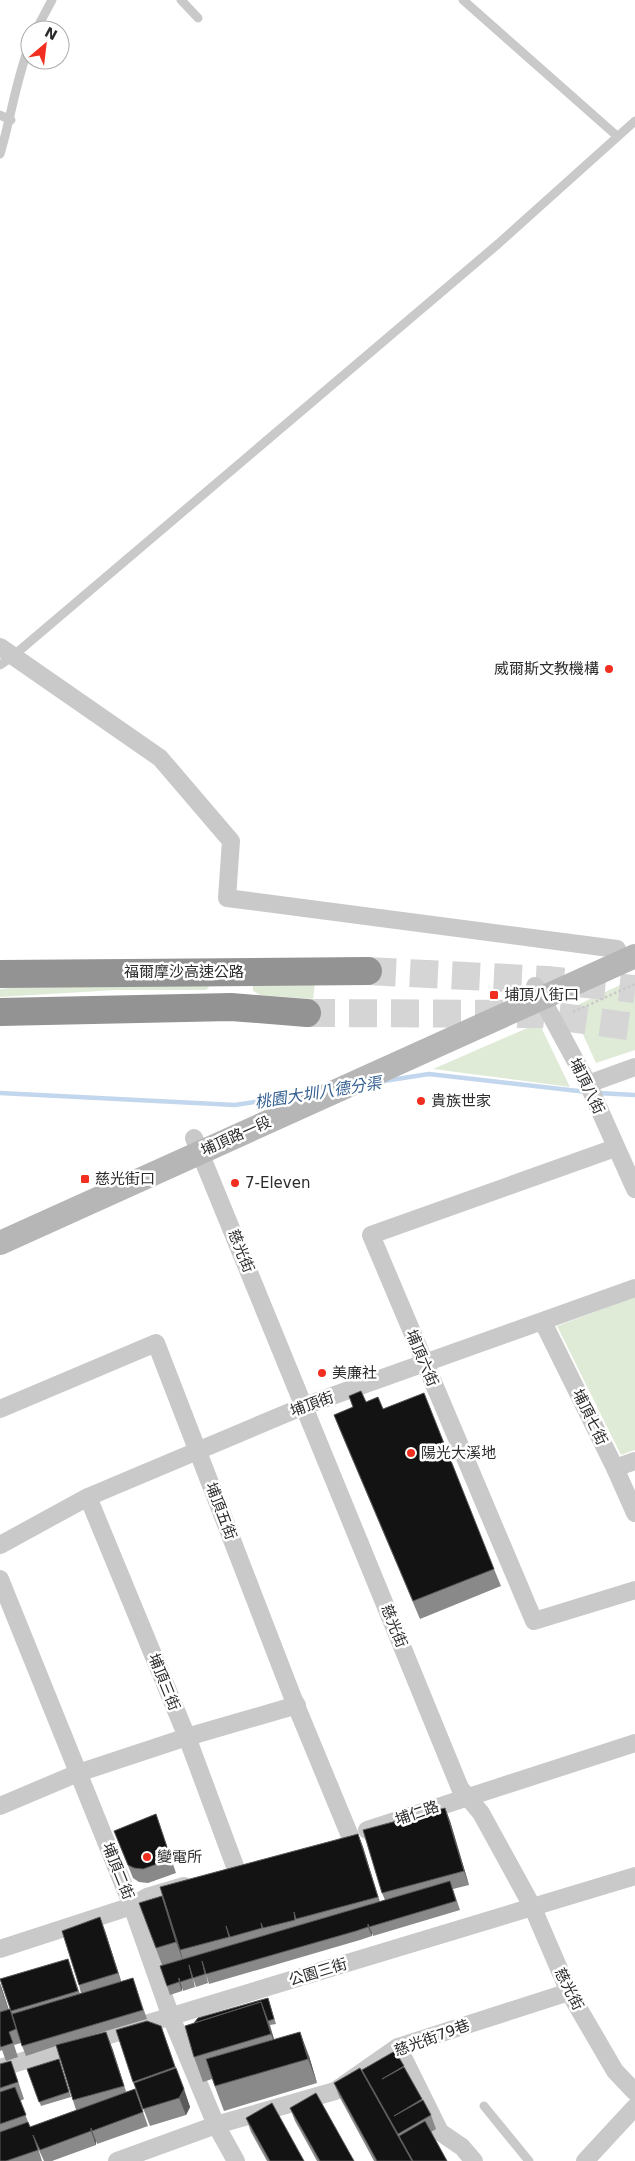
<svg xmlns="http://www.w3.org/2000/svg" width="635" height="2161" font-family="'DejaVu Sans','Noto Sans TC',sans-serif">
<rect width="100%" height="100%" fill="#fff"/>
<g fill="#dfebd7">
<polygon points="635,978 635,1050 596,1063 571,1008"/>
<polygon points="315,983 313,999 260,995 253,991 253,985"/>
<polygon points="208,984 209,987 206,990 116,990 0,997 0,989 23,987"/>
<polygon points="539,1023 570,1087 433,1069"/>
<polygon points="635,1297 635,1450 621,1455 557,1326"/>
</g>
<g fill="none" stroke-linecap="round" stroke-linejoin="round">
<g stroke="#c2d6ed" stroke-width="4.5">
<polyline points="384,1081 429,1074 587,1092"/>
<polyline points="0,1093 235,1105 305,1094"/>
<polyline points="598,1093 635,1095"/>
</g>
<g stroke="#d5d5d5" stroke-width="28" stroke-dasharray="28 14" stroke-linecap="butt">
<polyline points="368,971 547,980 635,989"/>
<polyline points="307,1013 540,1014 635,1027"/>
</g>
<polyline stroke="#c9c9c9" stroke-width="2.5" stroke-dasharray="2.5 2.5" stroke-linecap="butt" points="573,1012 635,984"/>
<g stroke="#c9c9c9" stroke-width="9">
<polyline points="181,0 198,18"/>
<polyline points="463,0 617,136"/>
<polyline points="36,30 52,0"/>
<polyline points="0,115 11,120"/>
<path d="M0,154C11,118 16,79 30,44"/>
<polyline points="0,665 13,656 498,244 635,121"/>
<polyline points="484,2106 529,2161"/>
</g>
<g stroke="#c9c9c9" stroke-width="18">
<polyline points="0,647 160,758 231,841 227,898 617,949"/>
<polyline points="535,986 588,1084 635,1189"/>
<polyline points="588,1084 635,1067"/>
<polyline points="194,1138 460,1788 481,1813 532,1906 569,1992 615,2071 635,2092"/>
<polyline points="615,1148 371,1235 534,1621 635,1590"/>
<polyline points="543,1322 615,1468 635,1513"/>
<polyline points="0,1409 156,1343 293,1698 350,1836"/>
<polyline points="615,1468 635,1461"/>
<polyline points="88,1497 187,1737 236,1869"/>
<polyline points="0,1545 88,1497 304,1406 635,1288"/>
<polyline points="0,1579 132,1906 171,2017 216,2125 236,2161"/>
<polyline points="0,1806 78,1773 187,1737 297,1705"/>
<polyline points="367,1830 635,1743"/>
<polyline points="0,1949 132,1906 147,1897 184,1886"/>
<polyline points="398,2047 440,2132 462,2147 474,2161"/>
<polyline points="0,2068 635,1876"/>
<polyline points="117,2161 216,2125 335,2091 398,2047 569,1992"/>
<polyline points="585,2161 635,2107"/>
</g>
<polyline stroke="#b6b6b6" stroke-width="24" points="0,1243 635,956"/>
<g stroke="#939393" stroke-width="28">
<polyline points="0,974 368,971"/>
<polyline points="0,1012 231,1007 307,1013"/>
</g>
</g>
<g fill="#898989">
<polygon points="366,1402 383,1409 494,1569 501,1586 420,1619 341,1433 334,1415"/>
<polygon points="445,1808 450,1821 469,1885 453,1889 460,1910 373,1936 372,1933 372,1936 360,1940 209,1984 206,1974 208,1983 196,1987 193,1978 195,1987 183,1991 182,1988 182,1991 170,1995 160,1966 162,1965 139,1903 170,1918 358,1834 363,1847 380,1902 385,1900 382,1893"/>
<polygon points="156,1814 176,1873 148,1883 139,1882 133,1878 114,1831"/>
<polygon points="105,1931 121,1981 136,1987 147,2019 89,2036 106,2032 126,2092 135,2089 148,2126 97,2144 96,2141 96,2145 52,2161 44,2161 38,2148 42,2161 0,2161 0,2064 17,2078 24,2099 20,2101 30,2127 76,2110 56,2046 26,2056 21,2043 14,2045 18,2057 6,2061 2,2050 0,2051 0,1983 9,2010 10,2009 68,1959 80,1994 81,1993 79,1985"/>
<polygon points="268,1998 276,2024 270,2025 274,2039 309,2056 317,2083 224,2111 212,2079 203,2082 194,2057"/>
<polygon points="161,2026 190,2107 186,2115 150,2126 133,2082"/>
<polygon points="395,2051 431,2115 436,2129 431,2132 447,2161 374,2161 339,2096 334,2083 365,2077 362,2070"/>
<polygon points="59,2059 71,2097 41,2106 27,2069"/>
<polygon points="290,2108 354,2161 317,2161 295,2121"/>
<polygon points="246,2118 304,2161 267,2161 251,2132"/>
</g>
<g fill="#5a5a5a">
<polygon points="445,1808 450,1821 469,1885 464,1871"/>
<polygon points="358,1834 363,1847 382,1911 378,1897"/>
<polygon points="162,1896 171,1920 185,1966 176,1942"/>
<polygon points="100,1917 105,1931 123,1987 118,1973"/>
<polygon points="368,1924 372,1933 372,1936 368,1927"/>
<polygon points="179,1978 182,1988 182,1991 179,1982"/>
<polygon points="0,1983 12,2020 1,1988"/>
<polygon points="261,2002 270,2027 280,2058 271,2034"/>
<polygon points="106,2032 113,2050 130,2104"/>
<polygon points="300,2032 309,2056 317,2083 308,2059"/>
<polygon points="184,2089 190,2107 186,2115 179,2098"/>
<polygon points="91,2128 96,2141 96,2145 91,2131"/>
</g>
<g fill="#131313" stroke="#5a5a5a">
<polygon points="361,1391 366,1402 378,1397 383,1409 424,1393 494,1569 413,1601 334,1415 353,1407 349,1396"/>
<polygon points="445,1808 464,1871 382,1893 363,1830"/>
<polygon points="156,1814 171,1859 143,1869 134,1868 128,1865 114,1831"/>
<polygon points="358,1834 378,1897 296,1919 294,1912 295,1920 263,1928 261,1923 262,1928 230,1937 226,1926 229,1937 180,1950 160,1887"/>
<polygon points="450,1881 456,1901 369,1927 368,1924 368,1927 356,1931 206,1974 202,1961 205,1974 193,1978 189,1965 192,1978 180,1982 179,1978 179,1982 167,1986 160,1966"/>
<polygon points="162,1896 176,1942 156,1948 139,1903"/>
<polygon points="100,1917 118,1973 79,1985 62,1931"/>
<polygon points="68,1959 78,1991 11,2011 0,1979"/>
<polygon points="133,1978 143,2010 22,2046 12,2014"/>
<polygon points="268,1998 274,2019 268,2021 261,2002 194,2023 198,2018"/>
<polygon points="261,2002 271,2034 194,2057 185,2026"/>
<polygon points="10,2009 16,2029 9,2032 13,2043 1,2047 0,2045 0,2012"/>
<polygon points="147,2021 161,2026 175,2067 133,2082 116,2030"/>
<polygon points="106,2032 124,2086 73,2100 56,2045"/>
<polygon points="300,2032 308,2059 215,2086 206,2059"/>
<polygon points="395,2051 404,2066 382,2079 404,2067 422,2099 394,2116 423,2100 431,2115 398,2134 362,2070"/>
<polygon points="59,2059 69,2092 39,2102 27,2069"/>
<polygon points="11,2061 18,2082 0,2088 0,2064"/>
<polygon points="176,2068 184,2089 179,2098 143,2109 134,2083"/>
<polygon points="360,2068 412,2161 377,2161 334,2083"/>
<polygon points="15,2087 26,2115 0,2124 0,2092"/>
<polygon points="135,2089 143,2112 92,2131 91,2128 91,2131 40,2150 33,2135 38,2150 6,2161 0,2161 0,2132 28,2122 30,2127"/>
<polygon points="316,2093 354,2161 320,2161 290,2108"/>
<polygon points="272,2103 304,2161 270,2161 246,2118"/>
<polygon points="425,2121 447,2161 413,2161 399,2136"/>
</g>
<g fill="#f12e1f" stroke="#fff" stroke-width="2">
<circle cx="609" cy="669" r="5"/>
<rect x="489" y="990" width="10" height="10" rx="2.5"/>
<circle cx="421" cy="1101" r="5"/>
<rect x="80" y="1174" width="10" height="10" rx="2.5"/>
<circle cx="235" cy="1183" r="5"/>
<circle cx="322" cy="1373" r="5"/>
<circle cx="411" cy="1453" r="5"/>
<circle cx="147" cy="1857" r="5"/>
</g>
<g text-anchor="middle" stroke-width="5" stroke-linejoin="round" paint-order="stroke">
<g font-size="15" fill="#2c2c2c" stroke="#fff" text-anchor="start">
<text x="599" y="674" text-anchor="end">威爾斯文教機構</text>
<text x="504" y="1000">埔頂八街口</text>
<text x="431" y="1106">貴族世家</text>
<text x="95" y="1184">慈光街口</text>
<text x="245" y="1188">7-Eleven</text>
<text x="332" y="1378">美廉社</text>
<text x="421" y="1458">陽光大溪地</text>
<text x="157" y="1862">變電所</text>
</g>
<g font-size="15" fill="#2c2c2c" stroke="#fff">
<text x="184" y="977">福爾摩沙高速公路</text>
<text transform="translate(587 1086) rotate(64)" y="5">埔頂八街</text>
<text transform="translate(236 1136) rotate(-24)" y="5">埔頂路一段</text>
<text transform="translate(241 1251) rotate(68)" y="5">慈光街</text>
<text transform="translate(422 1358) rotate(67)" y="5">埔頂六街</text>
<text transform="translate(312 1404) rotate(-20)" y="5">埔頂街</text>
<text transform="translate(590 1417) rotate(64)" y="5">埔頂七街</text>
<text transform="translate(221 1511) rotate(69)" y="5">埔頂五街</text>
<text transform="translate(394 1626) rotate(68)" y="5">慈光街</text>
<text transform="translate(164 1682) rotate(68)" y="5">埔頂三街</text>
<text transform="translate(417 1813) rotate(-19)" y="5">埔仁路</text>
<text transform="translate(118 1871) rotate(68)" y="5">埔頂二街</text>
<text transform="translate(318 1972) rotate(-17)" y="5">公園三街</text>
<text transform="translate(569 1989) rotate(63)" y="5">慈光街</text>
<text transform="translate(432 2038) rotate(-20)" y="5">慈光街79巷</text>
</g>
<g font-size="16" font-style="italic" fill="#356192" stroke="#fff">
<text transform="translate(318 1092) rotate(-9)" y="6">桃園大圳八德分渠</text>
</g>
</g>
<g transform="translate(45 45) rotate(28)"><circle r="24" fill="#ffffff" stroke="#ababab"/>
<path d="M0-4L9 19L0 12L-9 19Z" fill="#f12e1f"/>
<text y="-8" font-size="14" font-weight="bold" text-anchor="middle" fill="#2c2c2c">N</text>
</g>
</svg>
